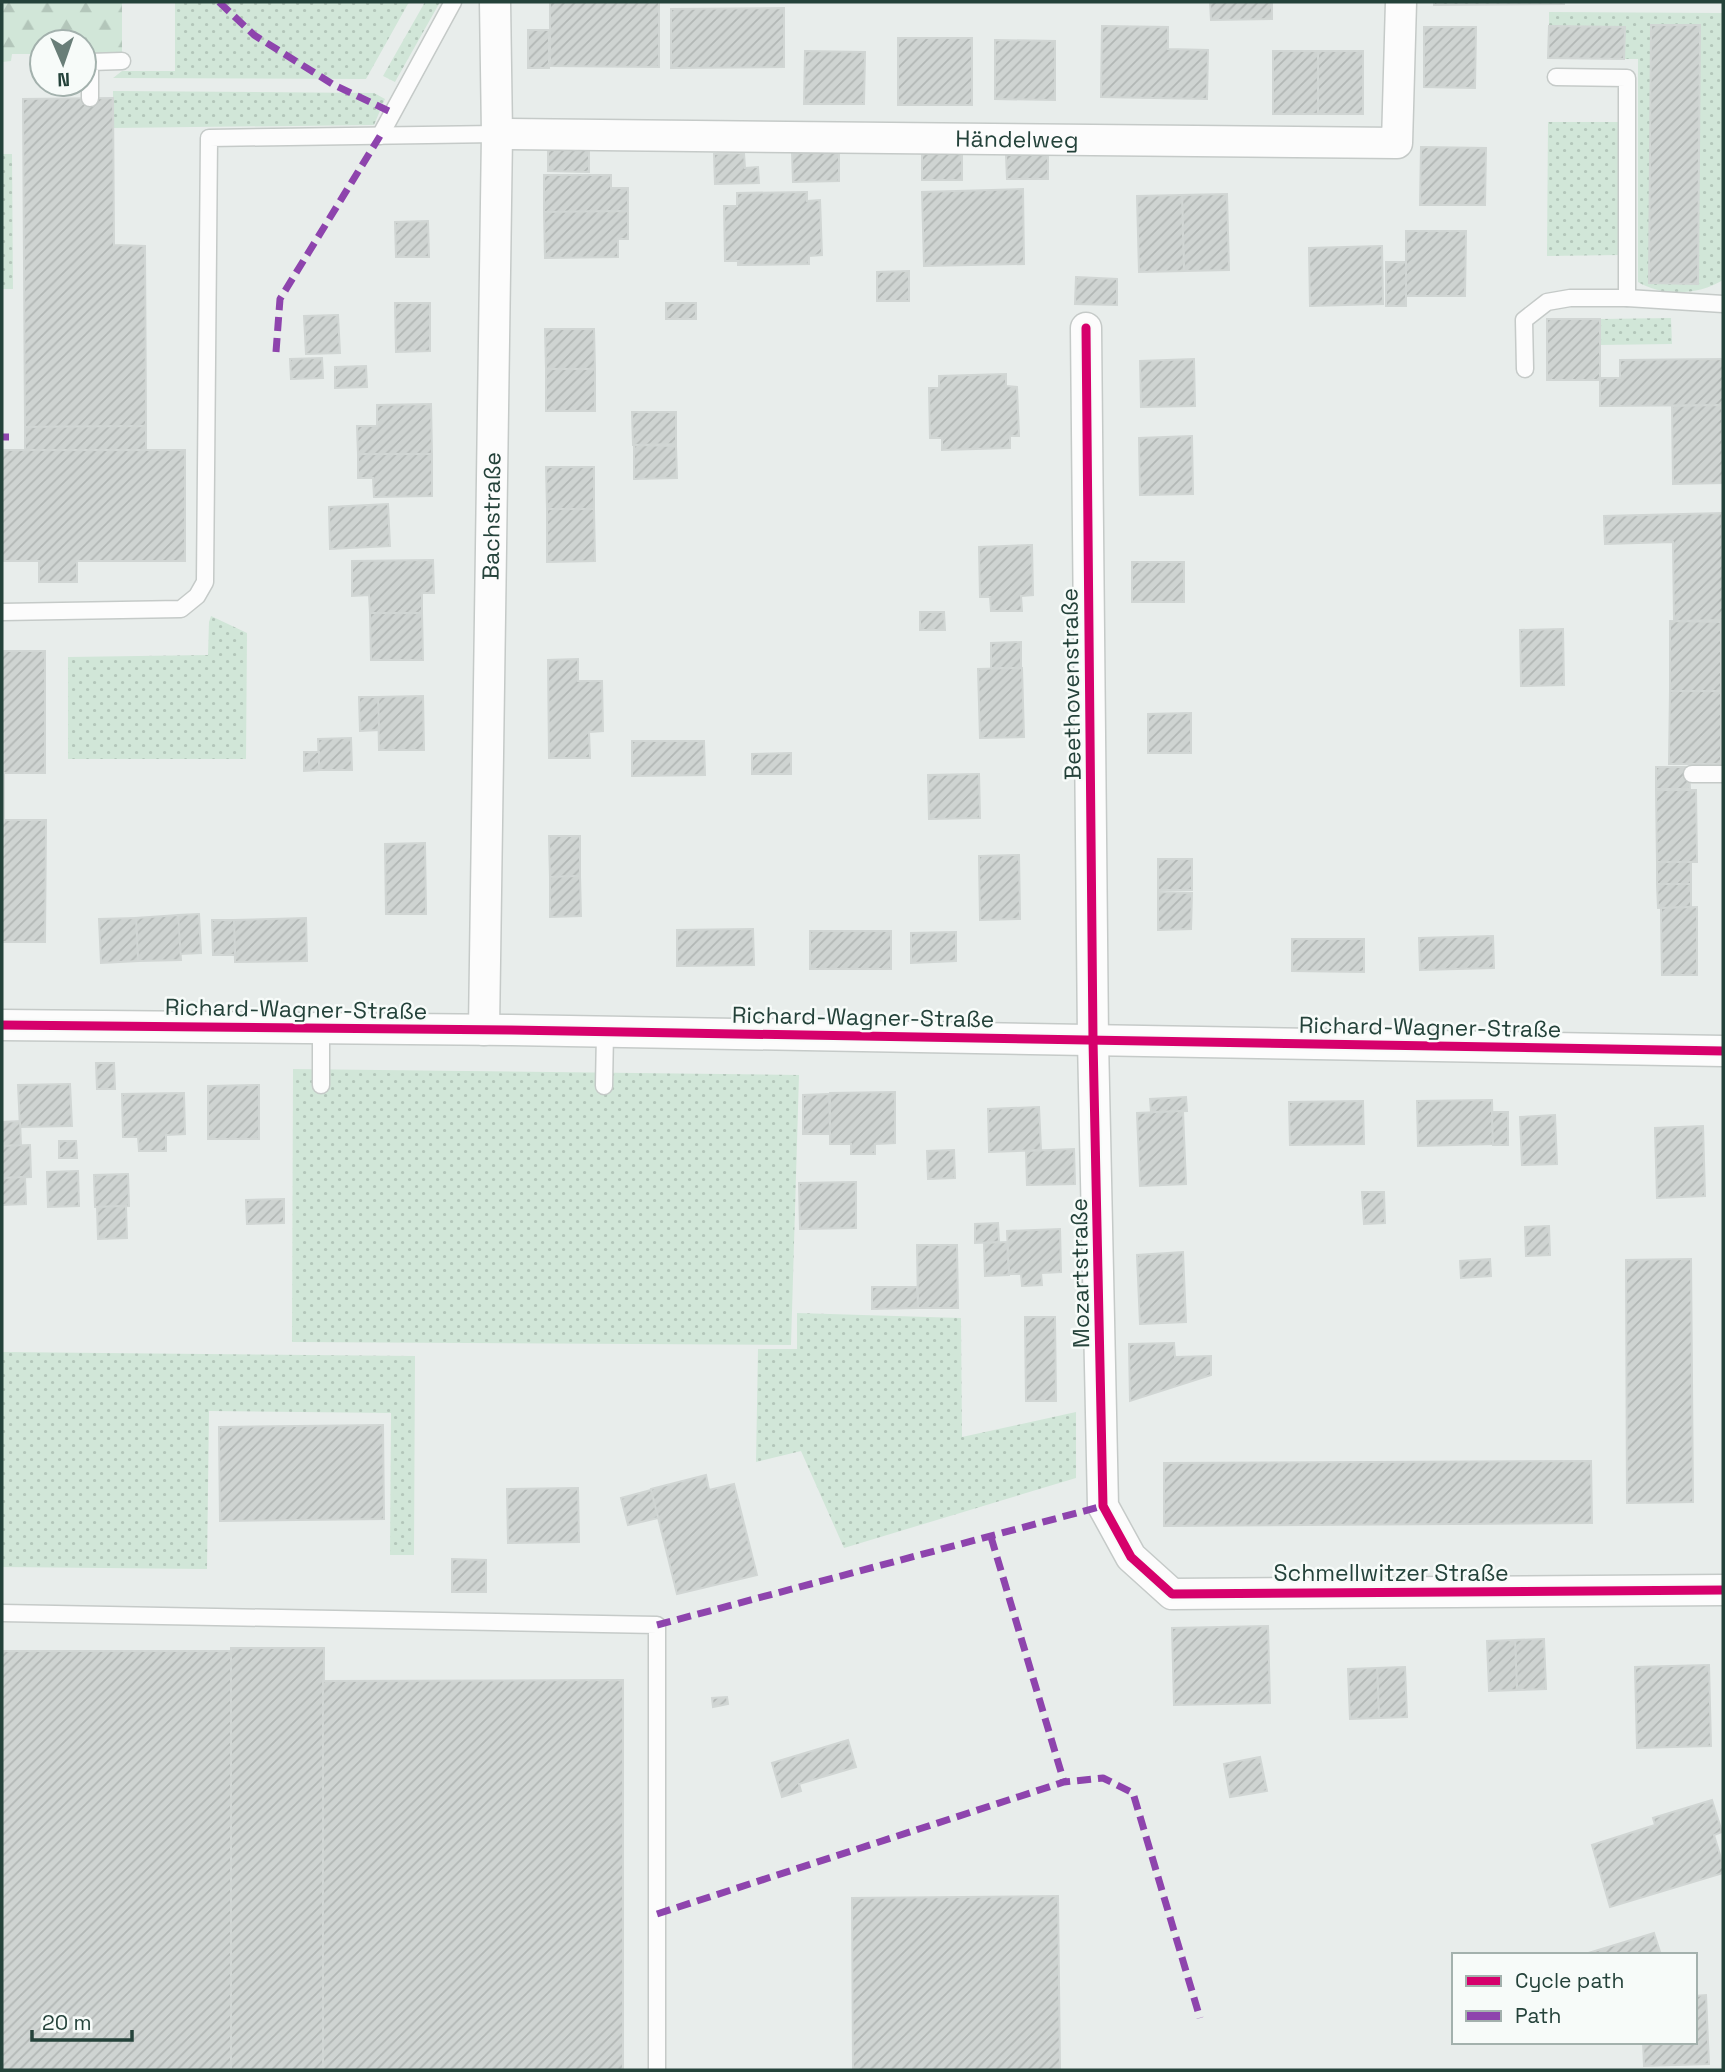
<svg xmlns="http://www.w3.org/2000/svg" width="1725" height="2072" font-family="'Space Grotesk',sans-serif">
<defs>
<pattern id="grass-dots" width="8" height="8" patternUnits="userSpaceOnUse" patternTransform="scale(1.75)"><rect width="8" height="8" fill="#d1e6d8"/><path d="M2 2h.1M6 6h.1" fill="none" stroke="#b3c6ba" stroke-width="1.8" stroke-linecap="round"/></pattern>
<pattern id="forest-firs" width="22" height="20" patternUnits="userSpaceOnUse" patternTransform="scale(1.75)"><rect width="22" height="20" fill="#d1e6d8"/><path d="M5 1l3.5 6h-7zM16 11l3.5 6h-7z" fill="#b3c6ba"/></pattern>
<pattern id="building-hatch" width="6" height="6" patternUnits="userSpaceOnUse" patternTransform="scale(1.75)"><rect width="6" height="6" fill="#cfd4d2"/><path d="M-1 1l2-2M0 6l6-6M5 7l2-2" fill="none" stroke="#b2b7b5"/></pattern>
</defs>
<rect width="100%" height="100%" fill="#e8edeb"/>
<g fill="url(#grass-dots)">
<polygon points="175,2 409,2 366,79 113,78 122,71 175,71"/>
<polygon points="425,2 440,2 395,82 383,76"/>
<path d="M1549,12L1723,13V280C1699,295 1663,297 1638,282V59H1624V27L1549,26Z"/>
<polygon points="113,91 374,93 385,99 374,125 113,128"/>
<polygon points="1548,122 1619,122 1620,255 1547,256"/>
<polygon points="2,154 12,154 13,289 2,289"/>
<polygon points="1671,318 1672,344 1600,345 1600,319"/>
<polygon points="211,616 247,633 246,759 68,759 68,657 208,655 209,622"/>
<polygon points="293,1069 799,1075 791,1345 292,1342"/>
<polygon points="797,1313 961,1318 962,1437 1076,1412 1076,1478 844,1548 801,1451 756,1462 758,1349 797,1349"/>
<polygon points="2,1352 415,1356 414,1555 390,1555 391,1413 209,1411 207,1569 2,1567"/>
</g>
<polygon fill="url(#forest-firs)" points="2,2 122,2 122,53 84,54 84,42 42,42 42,54 12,54 11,61 2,62"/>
<g fill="url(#building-hatch)" stroke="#d1d6d4" stroke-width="2">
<polygon points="550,2 659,2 659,67 550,66"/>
<polygon points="1210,2 1272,2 1272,19 1211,20"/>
<polygon points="1434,2 1564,2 1564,4 1434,5"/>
<polygon points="784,8 784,67 671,68 671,9"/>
<polygon points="1651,25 1700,25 1698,284 1649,283"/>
<polygon points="1102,26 1168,27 1168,49 1208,50 1207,99 1101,97"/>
<polygon points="1549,26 1625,27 1624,59 1548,58"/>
<polygon points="1424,27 1476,27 1475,88 1424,87"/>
<rect x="528" y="30" width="21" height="38"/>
<rect x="898" y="38" width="74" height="67"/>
<polygon points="995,40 1055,41 1055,100 995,99"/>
<polygon points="805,51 865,52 864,104 804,104"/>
<rect x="1273" y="51" width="45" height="63"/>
<rect x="1318" y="51" width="45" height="63"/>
<polygon points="113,98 114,245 145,246 146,426 25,427 23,99"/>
<polygon points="548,141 589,141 589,172 548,171"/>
<polygon points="1421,147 1486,148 1485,205 1420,205"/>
<polygon points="839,152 839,181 793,182 792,153"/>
<polygon points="744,153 745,168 758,167 759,183 715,184 714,154"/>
<polygon points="962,153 962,180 922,180 922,154"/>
<polygon points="1006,155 1048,155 1048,179 1007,179"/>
<polygon points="544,175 611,175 611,188 628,188 628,211 544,212"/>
<polygon points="1023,189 1024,264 924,266 922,192"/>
<polygon points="807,192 807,201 820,200 822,255 809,256 809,264 738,265 738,261 725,261 724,206 737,206 737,193"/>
<polygon points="1227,194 1229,270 1184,271 1182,195"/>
<polygon points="1182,195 1184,271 1139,272 1137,196"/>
<polygon points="628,211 628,239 618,239 618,257 545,258 544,212"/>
<polygon points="428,221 429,257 396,257 395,222"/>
<polygon points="1406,231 1466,231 1465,296 1406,296"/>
<polygon points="1382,246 1383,304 1310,306 1309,248"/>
<rect x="1386" y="262" width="20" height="44"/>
<polygon points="909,271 909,301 877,301 877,272"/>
<polygon points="1076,277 1117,279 1117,305 1075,304"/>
<polygon points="395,303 430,303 430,351 396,352"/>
<rect x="666" y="303" width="30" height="16"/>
<polygon points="338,315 340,353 306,354 304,316"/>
<rect x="1547" y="319" width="53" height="61"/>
<polygon points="545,329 594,329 595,369 546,369"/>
<polygon points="322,358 323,378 291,379 290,359"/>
<polygon points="1194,359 1195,406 1141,407 1140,361"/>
<polygon points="1723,359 1723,405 1600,406 1600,378 1620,378 1620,360"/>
<polygon points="366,366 367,387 335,388 335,367"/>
<rect x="546" y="369" width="49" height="42"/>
<polygon points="1006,374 1006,386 1017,387 1019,436 1010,436 1010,448 942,450 942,438 930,438 929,388 939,388 939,376"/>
<polygon points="431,404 432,454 358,454 357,426 377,426 377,405"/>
<polygon points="1722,405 1723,483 1673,484 1672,406"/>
<polygon points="632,412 676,412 676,444 633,445"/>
<polygon points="146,426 146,450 25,450 25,427"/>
<polygon points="1192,436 1193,494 1140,495 1139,438"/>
<polygon points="634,445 676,446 677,478 634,479"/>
<polygon points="2,450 185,450 185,561 77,561 77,582 39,582 39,561 2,561"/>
<polygon points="358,454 432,454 432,496 374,497 373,478 358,478"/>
<polygon points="546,467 594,467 594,509 547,509"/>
<polygon points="388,504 390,546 330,549 329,507"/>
<polygon points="547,509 594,509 595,561 547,562"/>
<polygon points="1722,513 1723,620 1674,621 1673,542 1605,544 1604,516"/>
<polygon points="1032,545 1033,595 1021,596 1022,611 991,611 990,597 980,597 979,547"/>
<polygon points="433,560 434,593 422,593 422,613 370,613 369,595 352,596 352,561"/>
<rect x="1132" y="562" width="52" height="40"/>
<polygon points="920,612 944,612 945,630 920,630"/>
<polygon points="370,613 422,613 423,660 371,660"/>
<polygon points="1670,621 1721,622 1721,691 1670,691"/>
<polygon points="1563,629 1564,685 1521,686 1520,630"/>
<polygon points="1021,642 1021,668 991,668 991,643"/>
<polygon points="2,651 45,651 45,773 4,773 4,820 46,820 45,942 2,942"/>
<polygon points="578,659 578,681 602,681 603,731 589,732 590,758 549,758 548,660"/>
<polygon points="1022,668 1024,737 980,738 978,669"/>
<polygon points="1670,691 1721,691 1721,764 1669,764"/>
<polygon points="423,696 424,750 379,750 378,697"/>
<polygon points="359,697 378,697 379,730 360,731"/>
<polygon points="1191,713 1191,753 1148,753 1148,714"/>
<polygon points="351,738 352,770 319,770 318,739"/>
<polygon points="632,741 704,741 705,775 632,776"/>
<polygon points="304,752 319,752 319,770 304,771"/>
<polygon points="791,753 791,774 752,774 752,754"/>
<polygon points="1656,767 1689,767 1690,789 1656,789"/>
<polygon points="979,774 980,818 929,819 928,775"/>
<polygon points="1656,790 1696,790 1697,862 1657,862"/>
<polygon points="549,836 580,836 580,876 550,877"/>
<polygon points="425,843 426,914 386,914 385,844"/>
<polygon points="1019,855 1020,919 980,920 979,856"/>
<rect x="1158" y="859" width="34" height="31"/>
<rect x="1657" y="862" width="34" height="22"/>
<polygon points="580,876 581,916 550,917 550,877"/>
<polygon points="1657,884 1691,884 1691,907 1658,908"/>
<polygon points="1158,892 1192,893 1191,929 1158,930"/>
<polygon points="1697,907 1697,975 1662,975 1661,908"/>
<polygon points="199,914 201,953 180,954 178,915"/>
<polygon points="178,915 181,960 138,961 136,918"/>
<polygon points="136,918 138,961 101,963 99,919"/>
<polygon points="306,918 307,961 235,962 234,920"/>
<polygon points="212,920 234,920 235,955 213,955"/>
<polygon points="753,929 754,965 677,966 677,930"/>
<rect x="810" y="931" width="81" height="38"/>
<polygon points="956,932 956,961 911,963 911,933"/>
<polygon points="1493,936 1494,968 1420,970 1419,938"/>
<polygon points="1292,939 1364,939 1364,972 1292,971"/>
<polygon points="96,1063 114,1063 115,1089 97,1089"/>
<polygon points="70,1084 72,1126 20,1127 18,1085"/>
<polygon points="259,1085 259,1139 208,1139 208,1086"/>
<polygon points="895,1092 895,1143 875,1144 875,1154 851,1154 851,1144 830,1144 830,1093"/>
<polygon points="184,1093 185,1134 166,1135 166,1151 139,1151 138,1137 123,1137 122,1094"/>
<polygon points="829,1094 830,1134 803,1134 803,1095"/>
<polygon points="1186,1097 1187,1111 1151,1112 1150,1099"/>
<polygon points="1492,1100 1493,1144 1418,1146 1417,1101"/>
<polygon points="1363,1101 1364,1144 1290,1145 1289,1102"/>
<polygon points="1039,1107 1041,1150 989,1152 988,1109"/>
<polygon points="1183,1111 1186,1184 1140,1186 1137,1113"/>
<polygon points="1492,1112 1508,1112 1508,1145 1493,1145"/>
<polygon points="1555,1115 1557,1164 1522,1165 1520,1117"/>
<polygon points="20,1121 21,1145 2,1146 2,1122"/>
<polygon points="1703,1126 1705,1196 1657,1198 1655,1128"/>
<polygon points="59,1141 76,1141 77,1158 59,1158"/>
<polygon points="30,1145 31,1177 2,1178 2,1146"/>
<polygon points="1074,1149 1075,1184 1027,1185 1026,1151"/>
<polygon points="954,1150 955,1178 928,1179 927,1151"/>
<polygon points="78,1171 79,1206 48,1207 47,1172"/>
<polygon points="128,1174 129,1206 95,1207 94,1175"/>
<polygon points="25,1177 26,1204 2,1205 2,1178"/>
<polygon points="856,1182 856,1228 800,1229 799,1183"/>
<polygon points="1362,1192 1384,1192 1385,1223 1364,1224"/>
<polygon points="284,1199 284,1223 247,1224 246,1200"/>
<polygon points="126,1206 127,1238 98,1239 97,1207"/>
<polygon points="998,1223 999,1242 975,1243 975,1224"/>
<polygon points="1549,1226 1550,1255 1526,1256 1525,1227"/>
<polygon points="1060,1229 1061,1272 1041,1273 1042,1285 1022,1286 1021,1274 1009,1274 1007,1231"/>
<polygon points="1007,1242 1009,1275 985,1276 984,1243"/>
<polygon points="917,1245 957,1245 958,1308 918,1308"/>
<polygon points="1183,1252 1186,1322 1140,1324 1137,1255"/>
<polygon points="1490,1259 1491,1276 1461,1278 1460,1261"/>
<polygon points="1691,1259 1693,1502 1627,1503 1626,1260"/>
<polygon points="872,1287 917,1287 918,1308 872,1309"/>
<polygon points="1025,1317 1055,1317 1056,1401 1026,1401"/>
<polygon points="1174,1343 1175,1357 1211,1356 1211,1375 1130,1401 1129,1344"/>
<polygon points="383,1425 384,1519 220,1521 219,1427"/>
<polygon points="1591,1461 1592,1523 1164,1526 1164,1463"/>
<polygon points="706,1475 709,1490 734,1484 757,1575 677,1594 651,1489"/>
<polygon points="578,1488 579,1542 508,1543 507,1489"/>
<polygon points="651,1490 658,1518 628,1525 621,1498"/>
<polygon points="452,1559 486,1560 486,1592 452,1592"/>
<polygon points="1268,1626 1270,1703 1174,1705 1172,1628"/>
<polygon points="1544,1639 1546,1689 1517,1690 1515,1640"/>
<polygon points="1515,1640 1517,1690 1489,1691 1487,1641"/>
<polygon points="231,1648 324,1648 323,2070 231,2070"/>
<rect x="2" y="1651" width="229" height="419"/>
<polygon points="1709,1665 1711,1746 1637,1748 1635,1667"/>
<polygon points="1405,1667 1407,1717 1379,1718 1377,1668"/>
<polygon points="1377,1668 1379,1718 1350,1719 1348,1669"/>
<polygon points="623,1680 623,2070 323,2070 323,1681"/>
<polygon points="727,1697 728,1704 713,1707 712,1698"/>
<polygon points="848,1740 856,1767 799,1784 801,1791 782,1797 772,1763"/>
<polygon points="1260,1757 1267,1791 1230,1797 1224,1764"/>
<polygon points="1712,1800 1722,1832 1714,1835 1723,1865 1723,1873 1610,1907 1592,1845 1655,1825 1653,1818"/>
<polygon points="1058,1896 1060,2070 853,2070 852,1898"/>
<polygon points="1654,1933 1661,1955 1586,1955 1585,1954"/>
<polygon points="1706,1995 1709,2064 1644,2066 1643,2042 1695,2042 1695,1996"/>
</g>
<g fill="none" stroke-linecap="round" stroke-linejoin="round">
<defs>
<g id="lane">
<polyline points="1556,77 1627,78 1627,298"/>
<polyline points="90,98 90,62 122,61"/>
<polyline points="380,136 453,2"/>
<polyline points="1525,369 1524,320 1547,302 1570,298 1627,298 1723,304"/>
<polyline points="2,612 181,609 197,596 205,582 209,138 497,134"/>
<polyline points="1692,774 1723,774"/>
<polyline points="321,1028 321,1085"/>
<polyline points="604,1086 605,1032"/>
<polyline points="2,1613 657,1625 657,2070"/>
</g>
<g id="street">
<path id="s1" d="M497,134L1397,143L1401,2"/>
<polyline points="1086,328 1093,1040 1103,1506 1131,1557 1172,1594 1723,1590"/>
<polyline points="2,1025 511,1030 1723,1051"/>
<path id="s2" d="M484,1030L497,134L495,2"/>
</g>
</defs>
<use href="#lane" stroke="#c5cac8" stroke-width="19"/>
<use href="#street" stroke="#c5cac8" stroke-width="33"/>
<use href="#lane" stroke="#fcfcfc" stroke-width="16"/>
<use href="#street" stroke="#fcfcfc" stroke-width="30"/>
<g stroke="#8e44ad" stroke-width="7" stroke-dasharray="14 7" stroke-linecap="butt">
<polyline points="219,2 254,35 334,85 393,113"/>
<polyline points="276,352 280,299 380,136"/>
<polyline points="2,437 9,437"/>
<polyline points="991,1537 1064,1782"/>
<polyline points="657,1625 1103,1506"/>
<polyline points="657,1914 1064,1782 1103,1778 1133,1793 1200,2018"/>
</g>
<defs>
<g id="cycleway">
<polyline points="1086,328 1093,1040 1103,1506 1131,1557 1172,1594 1723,1590"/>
<polyline points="2,1025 511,1030 1723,1051"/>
</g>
</defs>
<use href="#cycleway" stroke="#f7fbf9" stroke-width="13"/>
<use href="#cycleway" stroke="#d6006c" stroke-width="9"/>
</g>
<g text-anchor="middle" stroke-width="5" stroke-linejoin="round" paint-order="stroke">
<g font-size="23" fill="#24423a" stroke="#f7fbf9">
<text dy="8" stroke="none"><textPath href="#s1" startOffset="520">Händelweg</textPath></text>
<text dy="8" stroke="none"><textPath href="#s2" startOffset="514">Bachstraße</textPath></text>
<text transform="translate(1071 684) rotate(-91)" y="8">Beethovenstraße</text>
<text transform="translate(296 1009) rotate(1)" y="8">Richard-Wagner-Straße</text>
<text transform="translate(863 1017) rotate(1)" y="8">Richard-Wagner-Straße</text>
<text transform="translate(1430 1027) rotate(1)" y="8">Richard-Wagner-Straße</text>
<text transform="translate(1080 1273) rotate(-91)" y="8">Mozartstraße</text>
<text x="1391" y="1581">Schmellwitzer Straße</text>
</g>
</g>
<rect width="1725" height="2072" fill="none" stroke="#24423a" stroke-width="7"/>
<rect x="1452" y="1953" width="245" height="91" fill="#f7fbf9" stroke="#a3b1ad" stroke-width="2"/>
<rect x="1466" y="1976" width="35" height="10" fill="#d6006c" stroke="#a3b1ad" stroke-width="2"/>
<text x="1515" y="1988" font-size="21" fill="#24423a">Cycle path</text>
<rect x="1466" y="2011" width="35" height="10" fill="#8e44ad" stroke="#a3b1ad" stroke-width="2"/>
<text x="1515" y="2023" font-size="21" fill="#24423a">Path</text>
<g transform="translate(63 63) rotate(178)"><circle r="33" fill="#f7fbf9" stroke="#a3b1ad" stroke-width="2"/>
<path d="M0-5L12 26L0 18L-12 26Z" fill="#697e78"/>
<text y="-10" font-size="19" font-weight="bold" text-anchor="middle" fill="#24423a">N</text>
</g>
<path d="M32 2030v10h100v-10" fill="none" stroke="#24423a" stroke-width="3.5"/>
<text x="42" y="2030" font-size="21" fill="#24423a" stroke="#f7fbf9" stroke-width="5" paint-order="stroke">20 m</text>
</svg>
